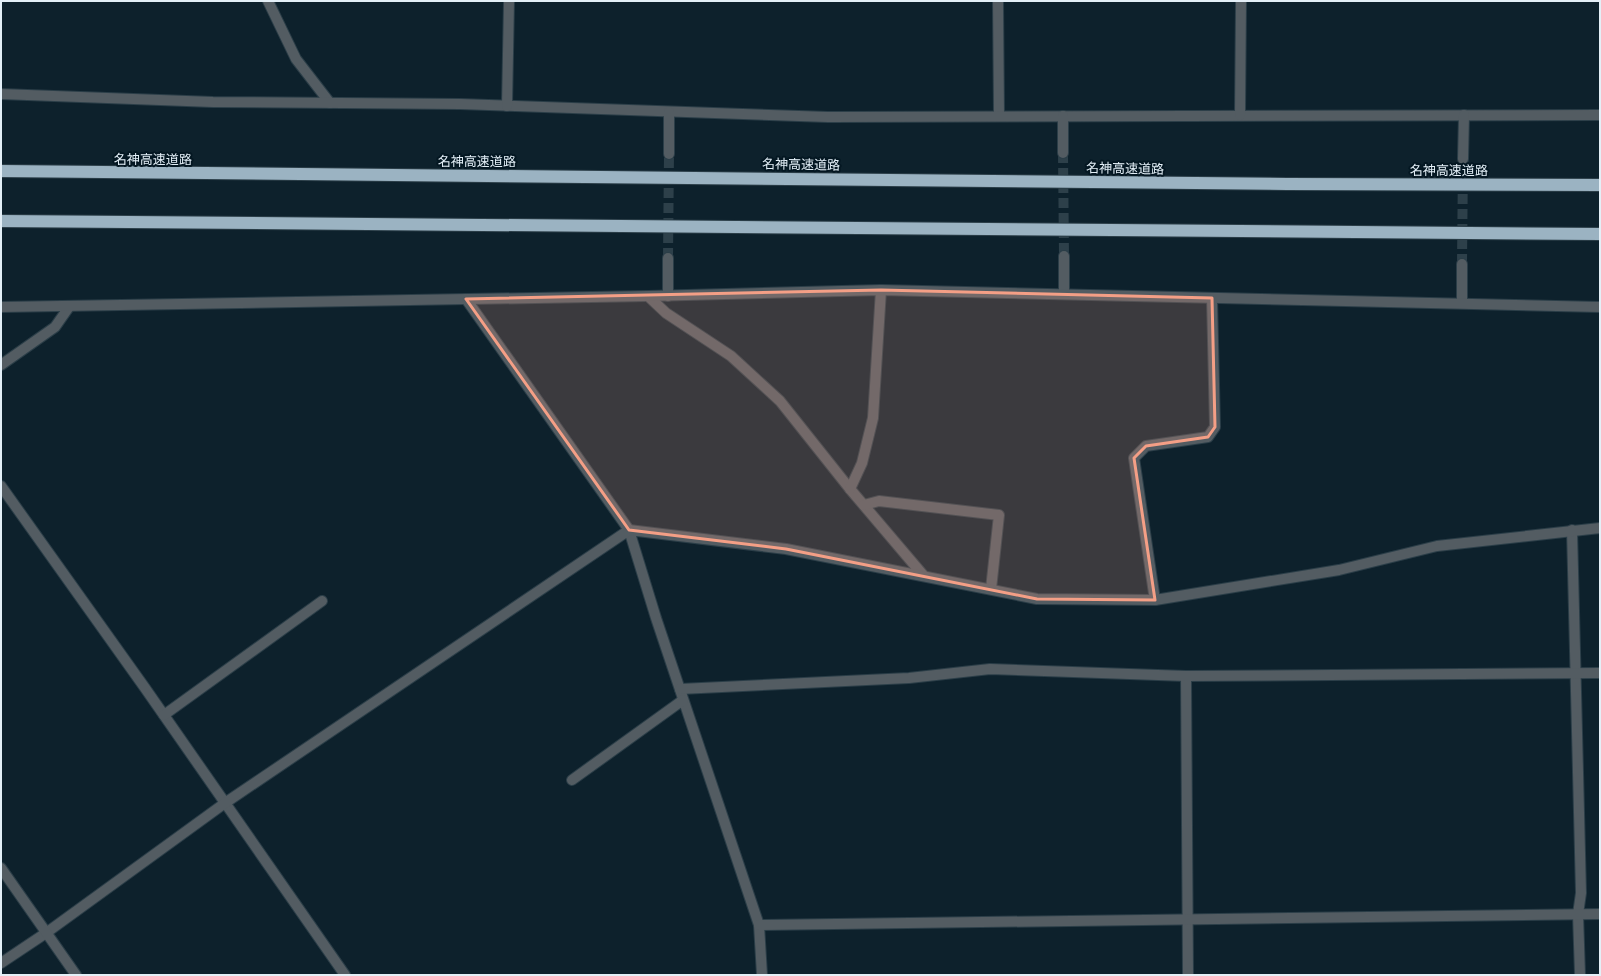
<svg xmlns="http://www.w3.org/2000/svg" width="1601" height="976" font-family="'Times New Roman','Noto Sans JP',serif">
<rect width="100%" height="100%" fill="#0d212c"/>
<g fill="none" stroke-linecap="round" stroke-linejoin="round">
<g stroke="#2d404a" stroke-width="10" stroke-dasharray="10 5" stroke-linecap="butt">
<polyline points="1063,153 1064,256"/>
<polyline points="668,258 669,154"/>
<polyline points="1462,264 1463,159"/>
</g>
<defs>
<g id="minor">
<polyline points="268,1 296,59 330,103"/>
<polyline points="998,1 999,116"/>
<polyline points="1,94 213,102 460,104 828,117 1600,115"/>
<polyline points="507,106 509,1"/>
<polyline points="1240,115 1241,1"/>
<polyline points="1063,116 1063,153"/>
<polyline points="669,154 669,112"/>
<polyline points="1463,159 1464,115"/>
<polyline points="1064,294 1064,256"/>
<polyline points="648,296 666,313 731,356 780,401 850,489 923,575"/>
<polyline points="668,296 668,258"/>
<polyline points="466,299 629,530 656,618 759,925 762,975"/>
<polyline points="1462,303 1462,264"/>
<polyline points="1,365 55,327 69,307"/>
<polyline points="1,486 145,688 345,975"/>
<polyline points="850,489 862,463 873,418 881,290"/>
<polyline points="864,505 879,501 999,515 991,589"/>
<polyline points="1572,530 1581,893 1578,914 1580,975"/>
<polyline points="1155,600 1134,458 1146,446 1208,437 1215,427 1212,298"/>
<polyline points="1186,676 1188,975"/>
<polyline points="680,689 909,678 990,669 1186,676 1600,673"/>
<polyline points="164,715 322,601"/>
<polyline points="572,780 683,700"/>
<polyline points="759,925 1600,914"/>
<polyline points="1,963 46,933 225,803 629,530 786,549 1037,599 1155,600 1339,570 1437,546 1600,528"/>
</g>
<g id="tertiary">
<polyline points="1,307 648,296 881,290 1600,307"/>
<polyline points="1,868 76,975"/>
</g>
<g id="motorway">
<polyline points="1,171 1287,184 1600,185"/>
<polyline points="1,221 1600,234"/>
</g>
</defs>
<use href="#minor" stroke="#2b3e48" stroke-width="12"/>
<use href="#tertiary" stroke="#2b3e48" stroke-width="12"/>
<use href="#motorway" stroke="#2b3e48" stroke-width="14"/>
<use href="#minor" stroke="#535c62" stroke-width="10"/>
<use href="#tertiary" stroke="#535c62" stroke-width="10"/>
<use href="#motorway" stroke="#9bb3c2" stroke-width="12"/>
</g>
<path fill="#f49f86" fill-opacity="0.2" stroke="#f49f86" stroke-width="3" stroke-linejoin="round" d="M881,290L1212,298L1215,427L1208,437L1146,446L1134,458L1155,600L1037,599L786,549L629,530L466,299Z"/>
<g text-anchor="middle" stroke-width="4" stroke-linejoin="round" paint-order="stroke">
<g font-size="13" fill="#e3eff7" stroke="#041722">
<text x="153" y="164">名神高速道路</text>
<text x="477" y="166">名神高速道路</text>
<text transform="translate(801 164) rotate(1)" y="5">名神高速道路</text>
<text transform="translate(1125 168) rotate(1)" y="5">名神高速道路</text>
<text x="1449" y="175">名神高速道路</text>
</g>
</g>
<rect width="1601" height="976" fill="none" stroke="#e3eff7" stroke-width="4"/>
</svg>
